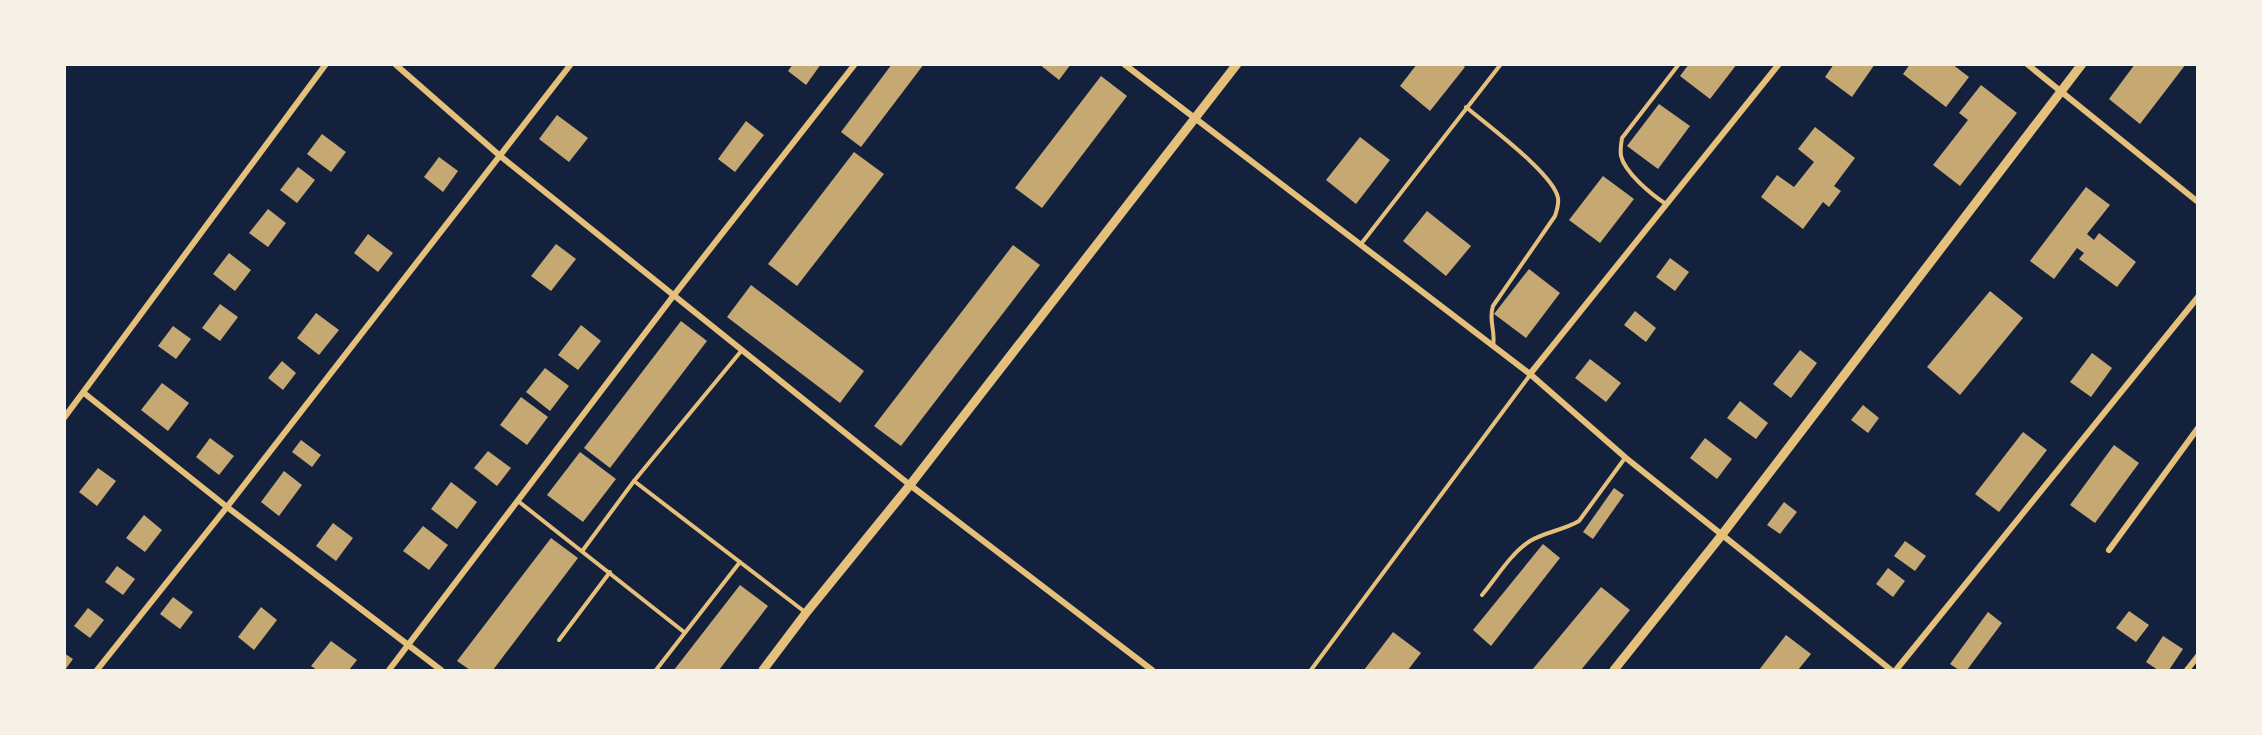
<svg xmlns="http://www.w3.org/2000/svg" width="2262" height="735" font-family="'Nunito Sans',sans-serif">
<rect width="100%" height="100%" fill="#14213d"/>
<g fill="#c6a872">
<polygon points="793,64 821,64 806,85 788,71"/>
<polygon points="892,64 924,64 861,147 841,132"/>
<polygon points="1039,64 1071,64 1059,80"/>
<polygon points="1417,64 1461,64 1465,67 1430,111 1400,86"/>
<polygon points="1689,64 1737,64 1710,99 1680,76"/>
<polygon points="1834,64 1875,64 1852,97 1825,77"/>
<polygon points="1910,64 1952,64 1969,77 1946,107 1903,74"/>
<polygon points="2135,64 2186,64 2140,124 2109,99"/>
<polygon points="1101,76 1127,96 1042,208 1015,188"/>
<polygon points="1981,85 2017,113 1960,186 1933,165 1968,120 1959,113"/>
<polygon points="1659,104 1690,126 1658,169 1627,146"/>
<polygon points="557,115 588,138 569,162 539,139"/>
<polygon points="746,121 764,135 735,172 718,159"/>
<polygon points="1815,127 1855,158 1834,186 1841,191 1829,207 1823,202 1803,229 1761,197 1777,175 1794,187 1814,162 1798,149"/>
<polygon points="322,134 346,152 331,172 307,154"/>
<polygon points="1360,137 1390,160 1356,204 1326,180"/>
<polygon points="854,152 884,174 797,286 768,264"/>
<polygon points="439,157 458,171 443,192 424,177"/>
<polygon points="298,167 315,180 297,203 280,190"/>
<polygon points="1603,176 1634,199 1600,243 1569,220"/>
<polygon points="2086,187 2110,205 2087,234 2094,240 2099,233 2136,262 2117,287 2079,259 2084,253 2077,248 2054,279 2030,261"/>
<polygon points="268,209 286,223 268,247 249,233"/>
<polygon points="1427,211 1471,246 1446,276 1403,241"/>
<polygon points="368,234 393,253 378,272 354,253"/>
<polygon points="556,244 576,259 551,291 531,276"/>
<polygon points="1013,245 1040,265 901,446 874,426"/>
<polygon points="229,253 251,270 235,291 213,274"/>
<polygon points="1670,258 1689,272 1675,291 1656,277"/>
<polygon points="1529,269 1560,293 1526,338 1494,314"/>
<polygon points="751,285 864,371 840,403 727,317"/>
<polygon points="1990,291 2023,318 1960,395 1927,367"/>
<polygon points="220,304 238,317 220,341 202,328"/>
<polygon points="1635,311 1656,328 1646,342 1624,325"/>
<polygon points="316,313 339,330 319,355 297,338"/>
<polygon points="681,321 707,341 610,468 584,448"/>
<polygon points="581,325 601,341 578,370 558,355"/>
<polygon points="173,326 191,339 176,359 158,346"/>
<polygon points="1800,350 1817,363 1791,398 1773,384"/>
<polygon points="2092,353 2112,368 2091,397 2070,382"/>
<polygon points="1590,359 1621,383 1606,402 1575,378"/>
<polygon points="282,361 296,373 283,390 268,378"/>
<polygon points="545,368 569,386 550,411 526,392"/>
<polygon points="162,383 189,403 168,431 141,410"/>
<polygon points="521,397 548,417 527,445 500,425"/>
<polygon points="1740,401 1768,423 1756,439 1727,418"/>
<polygon points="1863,405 1879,418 1868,433 1851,420"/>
<polygon points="2023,432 2047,450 1999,512 1975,494"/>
<polygon points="210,438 234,456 219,475 196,457"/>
<polygon points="1705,438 1732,459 1717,479 1690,458"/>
<polygon points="301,440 321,455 312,467 292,452"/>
<polygon points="2114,445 2139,463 2095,523 2070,505"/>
<polygon points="488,451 511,468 497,486 474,468"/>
<polygon points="580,452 616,479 583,522 547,495"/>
<polygon points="98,468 116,481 97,506 79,492"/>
<polygon points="284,471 302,485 279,516 261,502"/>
<polygon points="451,482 477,502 457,529 431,509"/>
<polygon points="1614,488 1624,495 1593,539 1583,532"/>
<polygon points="1784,502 1797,512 1780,534 1767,525"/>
<polygon points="144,515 162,530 145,552 126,538"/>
<polygon points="333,523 353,538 336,561 316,546"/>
<polygon points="423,526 448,545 429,570 403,551"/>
<polygon points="551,538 578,558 493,670 470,670 457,661"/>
<polygon points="1905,541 1926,556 1915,571 1894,556"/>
<polygon points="1543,544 1560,558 1491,646 1473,630"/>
<polygon points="117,566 135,579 123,595 105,582"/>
<polygon points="1888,568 1905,581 1893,597 1876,584"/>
<polygon points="740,585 768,606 719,670 674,670"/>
<polygon points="1601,587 1630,610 1581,670 1532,670"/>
<polygon points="173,597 193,612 180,629 160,614"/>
<polygon points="261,607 277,620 254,650 238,637"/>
<polygon points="88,608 104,620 90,638 74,626"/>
<polygon points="2129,611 2149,625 2136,642 2116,628"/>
<polygon points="1988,612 2002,623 1967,670 1959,670 1950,664"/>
<polygon points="1393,632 1421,653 1408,670 1364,670"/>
<polygon points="1786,635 1811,654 1798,670 1759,670"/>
<polygon points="2163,636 2183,649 2169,670 2158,670 2146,662"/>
<polygon points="331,641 357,660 349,670 317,670 311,666"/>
<polygon points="64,653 73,659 65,670 64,670"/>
</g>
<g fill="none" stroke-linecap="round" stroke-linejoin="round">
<g stroke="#e5c07b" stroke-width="4">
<path d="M1466,107C1487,125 1554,174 1558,198C1559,204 1557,210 1555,216L1493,306C1488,320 1496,331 1493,346"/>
<path d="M1666,204C1652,195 1625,173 1621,156C1620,150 1621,144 1622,138L1679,64"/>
<polyline points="1361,244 1501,64"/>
<polyline points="634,481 805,612"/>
<polyline points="518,501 684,632"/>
<polyline points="583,550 634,481 742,350"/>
<path d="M1482,595C1497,577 1511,553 1530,541C1545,532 1564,530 1579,521L1625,458"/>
<polyline points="559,640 610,572"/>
<polyline points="656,670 740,562"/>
<polyline points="1311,670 1530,375"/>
</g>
<g stroke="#e5c07b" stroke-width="6">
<polyline points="395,64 499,155 910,485 1152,670"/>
<polyline points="1124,64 1530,374 1626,458 1891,670"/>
<polyline points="2027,64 2198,202"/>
<polyline points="1530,374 1779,64"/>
<polyline points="84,393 227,507 441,670"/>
<polyline points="64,418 326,64"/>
<polyline points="2109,550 2198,428"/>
<polyline points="97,670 227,507 571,64"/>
<polyline points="389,670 674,295 855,64"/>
<polyline points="1896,670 2198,297"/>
<polyline points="2187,670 2198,656"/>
</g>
<g stroke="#e5c07b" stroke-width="9">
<polyline points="763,670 806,613 910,485 1237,64"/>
<polyline points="1614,670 1721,536 2082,64"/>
</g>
</g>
<rect width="2262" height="735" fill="none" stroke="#f6f1e7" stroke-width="132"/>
</svg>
